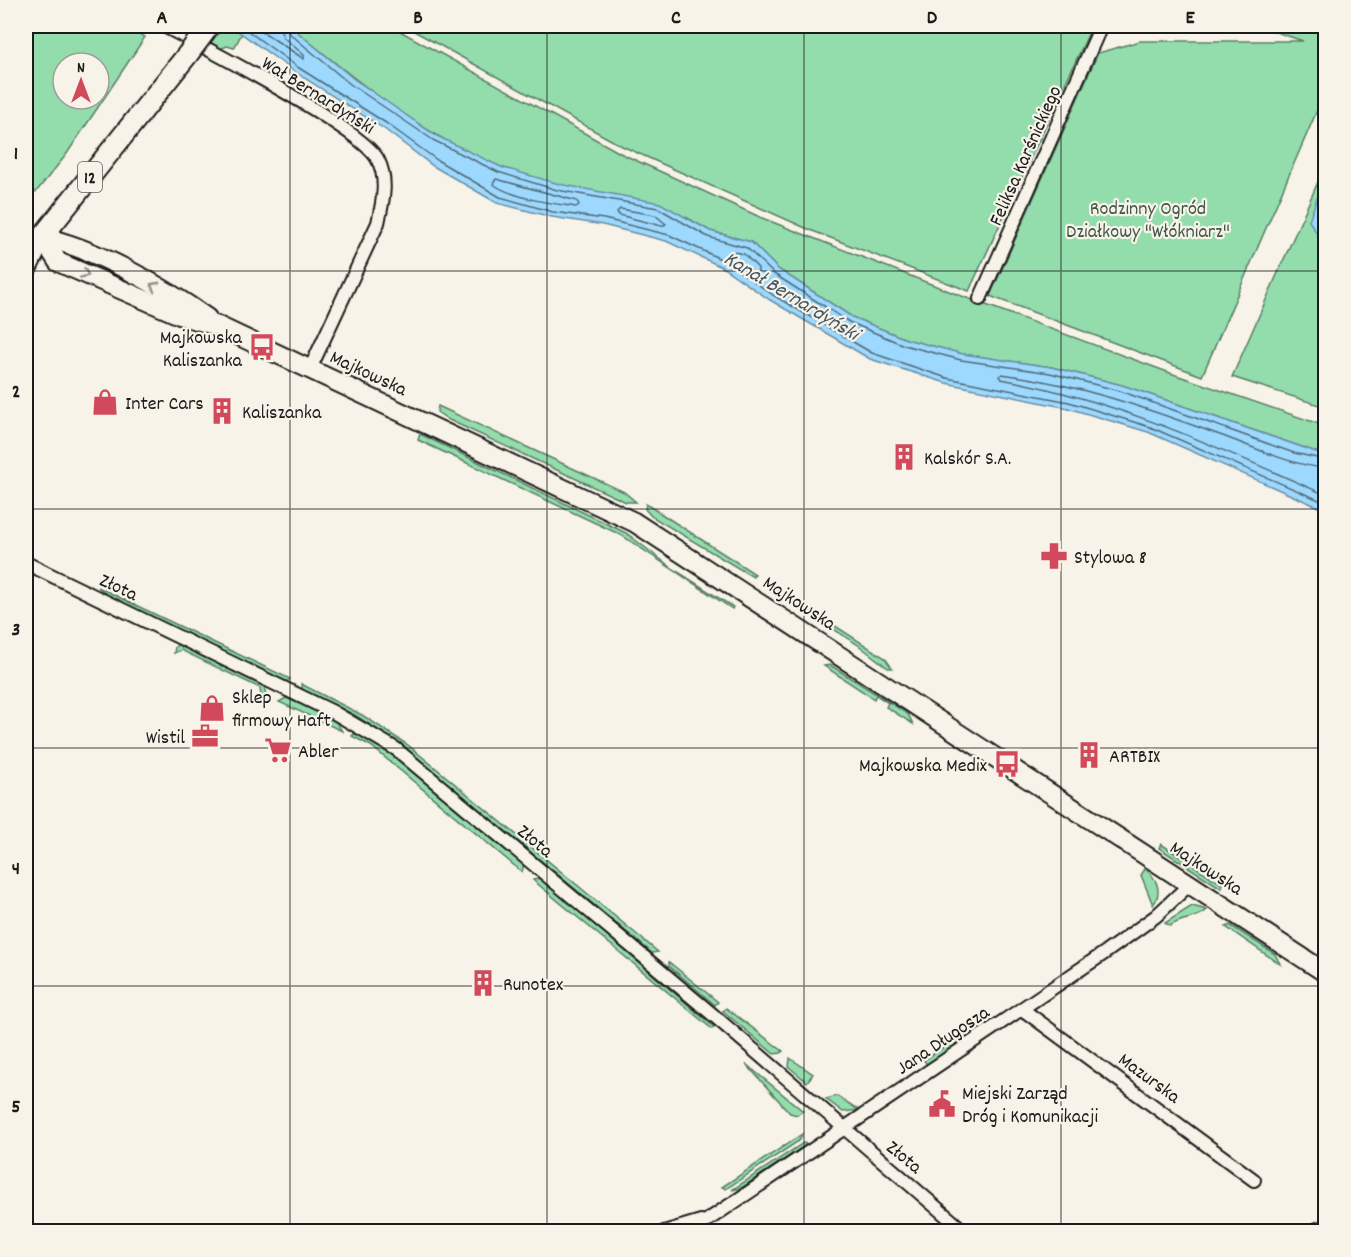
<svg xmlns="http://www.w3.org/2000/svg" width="1351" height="1257" font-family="Dekko,sans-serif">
<rect width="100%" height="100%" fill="#f7f3e8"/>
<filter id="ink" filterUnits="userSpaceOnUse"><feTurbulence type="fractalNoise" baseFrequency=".0167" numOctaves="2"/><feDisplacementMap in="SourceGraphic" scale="12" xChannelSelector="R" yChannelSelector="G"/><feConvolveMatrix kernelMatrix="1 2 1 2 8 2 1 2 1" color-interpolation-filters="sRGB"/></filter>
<g filter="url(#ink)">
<g fill="#93ddad" stroke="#587c64" stroke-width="1.5" fill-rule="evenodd">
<path d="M26,26H124L145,37L66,155L36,192L26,186ZM63,63H99V99H63Z"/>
<polygon points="175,26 231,26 242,33 234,48 227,46 220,49 199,34"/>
<path d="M290,26H391L622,154L762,218L959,295L1173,374L1325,426V455L1122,385L1051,367L962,354L906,339L852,317L778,269L751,242L710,231L686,217C625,201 560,189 501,167C422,136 354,79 290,26Z"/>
<polygon points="405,26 1092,26 969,291 810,230 622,146"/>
<polygon points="1258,26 1325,26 1325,92 1202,376 990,296 1098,53 1140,41 1303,41"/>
<polygon points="1325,166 1325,407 1232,377"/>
<polygon points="438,406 624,492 636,502 626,502 449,420 437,412"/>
<polygon points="420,434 626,533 672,568 733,607 732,609 621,535 418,440"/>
<polygon points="646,504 755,574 753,577 651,516 645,509"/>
<polygon points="767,582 885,658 892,668 888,668 857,644 767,587"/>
<polygon points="98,587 290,679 287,682 281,680 107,596"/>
<polygon points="179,644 264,685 266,696 261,697 260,688 181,650 174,653 175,647"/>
<polygon points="830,665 908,714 913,724 886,707 888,703 876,695 874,699 824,666"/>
<polygon points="301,684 362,715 408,745 658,952 652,953 404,747 355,715 303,691"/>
<polygon points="286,698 334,719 342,731 279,702"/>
<path d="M354,734C379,733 498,842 524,864L522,872L371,746L352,736Z"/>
<polygon points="1161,844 1222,884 1221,888 1159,848"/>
<path d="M1145,869C1157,878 1163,892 1153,905L1141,875Z"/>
<polygon points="540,878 714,1027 712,1029 533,880"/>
<path d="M1192,906L1207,910C1199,919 1181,918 1170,926L1165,923Z"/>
<polygon points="1230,925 1275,954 1280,964 1226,927"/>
<polygon points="669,962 718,1002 715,1005 669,966"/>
<polygon points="726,1008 783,1051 781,1053 774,1054 723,1011"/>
<polygon points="973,1028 975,1032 927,1065 924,1060"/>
<polygon points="790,1058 813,1074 807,1082 789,1067"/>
<polygon points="746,1064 803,1111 797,1115 790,1113"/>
<polygon points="837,1096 859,1110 843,1112 826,1099"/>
<polygon points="802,1134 800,1140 726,1189 722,1187"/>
<polygon points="803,1143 807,1144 741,1188 732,1190"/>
</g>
<g fill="#9dd9fe" stroke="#698da4" stroke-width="1.5">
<polygon points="231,26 290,26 354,79 435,135 501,167 559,184 660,203 710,231 751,242 778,269 852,317 906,339 963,354 1051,367 1122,385 1325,455 1325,510 1148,432 1068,408 946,383 870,359 770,300 722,267 666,241 603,225 552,217 497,203 433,166 383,128 295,72"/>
<polygon points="1325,194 1326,194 1325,246 1309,221 1317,198"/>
</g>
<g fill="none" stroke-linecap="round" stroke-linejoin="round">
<g stroke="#506876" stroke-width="1.5">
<polyline points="241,26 299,68 386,123 437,160 500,197 553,212 604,219 669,235 725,261 773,295 872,353 947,378 1069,402 1150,427 1326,503"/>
<polyline points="254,26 304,59 304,55 283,37 279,26"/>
<polyline points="287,26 289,33 350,84 433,140 498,172 557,190 658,208 708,237 747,248 774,274 849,322 904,345 961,360 1050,373 1120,391 1294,453 1326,460"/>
<path d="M496,179L577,201L579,205L576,207C550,203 515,199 493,184Z"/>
<polygon points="620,209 655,215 666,224 662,226 619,215 617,212"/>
<polygon points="734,252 744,254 758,268 758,272 754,273 732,257"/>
<path d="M1326,468C1292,466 1249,445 1217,434C1146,408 1077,384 1002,374L999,376L1001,379C1117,400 1219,448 1326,495"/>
</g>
<defs>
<g id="street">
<path d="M164,26C202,46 363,129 378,160C388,180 383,201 378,223L310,369"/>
<polyline points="980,299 1101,26"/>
<polyline points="26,563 333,712 396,749 712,1014 965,1232"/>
<polyline points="1022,1009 1254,1180"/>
<polyline points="664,1232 701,1221"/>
<polyline points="690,1232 1106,952 1156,916 1191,883"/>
</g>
<g id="secondary">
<polyline points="42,237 58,262 182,316 218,326 634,522 1326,973"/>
<path d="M42,237C95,248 163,287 207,318"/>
<polyline points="1318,1232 1326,1230"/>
</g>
<polyline id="primary" points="26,269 42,237 188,54"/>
</defs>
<use href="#street" stroke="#1c1c1c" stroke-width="16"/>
<use href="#secondary" stroke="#1c1c1c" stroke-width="22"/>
<use href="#primary" stroke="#1c1c1c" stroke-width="24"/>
<use href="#street" stroke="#f7f3e8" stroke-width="12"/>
<use href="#secondary" stroke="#f7f3e8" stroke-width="18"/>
<use href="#primary" stroke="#f7f3e8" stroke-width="20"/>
<defs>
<polyline id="primary-bridge" points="188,54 209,26"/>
</defs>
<use href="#primary-bridge" stroke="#1c1c1c" stroke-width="24" stroke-linecap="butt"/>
<use href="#primary-bridge" stroke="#f7f3e8" stroke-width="20"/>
</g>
<defs><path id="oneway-chevron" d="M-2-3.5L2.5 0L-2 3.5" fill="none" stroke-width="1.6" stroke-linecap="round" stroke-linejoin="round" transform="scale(1.5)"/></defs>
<g stroke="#94928c">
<use href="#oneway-chevron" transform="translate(85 274) rotate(24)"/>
<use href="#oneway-chevron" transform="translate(154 286) rotate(-152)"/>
</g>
</g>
<path fill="none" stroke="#1c1c1c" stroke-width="1.5" stroke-opacity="0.55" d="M290,26V1232M547,26V1232M804,26V1232M1061,26V1232M26,271H1326M26,509H1326M26,748H1326M26,986H1326"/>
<defs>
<symbol id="bus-bare" viewBox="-9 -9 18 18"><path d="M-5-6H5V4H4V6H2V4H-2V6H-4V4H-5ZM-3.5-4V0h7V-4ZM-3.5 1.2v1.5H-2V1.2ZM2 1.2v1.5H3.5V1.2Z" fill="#d1495b" stroke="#f7f3e8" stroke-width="2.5" paint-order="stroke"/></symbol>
<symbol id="shop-bare" viewBox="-9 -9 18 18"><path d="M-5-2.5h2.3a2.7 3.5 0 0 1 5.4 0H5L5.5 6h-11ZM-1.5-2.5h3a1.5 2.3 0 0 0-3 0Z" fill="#d1495b" stroke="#f7f3e8" stroke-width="2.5" paint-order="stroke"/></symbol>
<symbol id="building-bare" viewBox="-9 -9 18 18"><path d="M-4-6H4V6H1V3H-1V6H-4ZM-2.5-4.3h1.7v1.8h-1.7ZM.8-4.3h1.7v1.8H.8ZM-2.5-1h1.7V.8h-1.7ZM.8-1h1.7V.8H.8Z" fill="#d1495b" stroke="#f7f3e8" stroke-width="2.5" paint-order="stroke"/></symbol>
<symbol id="pharmacy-bare" viewBox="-9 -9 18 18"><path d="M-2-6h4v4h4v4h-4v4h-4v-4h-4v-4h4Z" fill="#d1495b" stroke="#f7f3e8" stroke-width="2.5" paint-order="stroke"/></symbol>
<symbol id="office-bare" viewBox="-9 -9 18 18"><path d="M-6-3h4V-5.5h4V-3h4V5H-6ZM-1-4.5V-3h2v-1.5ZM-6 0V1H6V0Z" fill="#d1495b" stroke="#f7f3e8" stroke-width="2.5" paint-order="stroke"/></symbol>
<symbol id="supermarket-bare" viewBox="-9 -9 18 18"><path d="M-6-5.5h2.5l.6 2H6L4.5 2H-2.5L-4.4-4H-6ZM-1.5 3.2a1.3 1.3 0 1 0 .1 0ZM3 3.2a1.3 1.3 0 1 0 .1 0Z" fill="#d1495b" stroke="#f7f3e8" stroke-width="2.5" paint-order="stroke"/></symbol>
<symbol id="civic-bare" viewBox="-9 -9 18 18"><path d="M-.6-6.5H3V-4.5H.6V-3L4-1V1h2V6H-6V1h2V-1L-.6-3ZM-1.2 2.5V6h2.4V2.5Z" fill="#d1495b" stroke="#f7f3e8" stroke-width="2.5" paint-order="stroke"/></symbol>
</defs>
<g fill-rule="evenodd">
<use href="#bus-bare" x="243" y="328" width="38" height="38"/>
<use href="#shop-bare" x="86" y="383" width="38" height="38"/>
<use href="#building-bare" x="203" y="392" width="38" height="38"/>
<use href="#building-bare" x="885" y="438" width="38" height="38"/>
<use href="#pharmacy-bare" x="1035" y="537" width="38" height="38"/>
<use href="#shop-bare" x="193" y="689" width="38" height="38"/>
<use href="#office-bare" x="186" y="717" width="38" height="38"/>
<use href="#supermarket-bare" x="259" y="731" width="38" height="38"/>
<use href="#building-bare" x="1070" y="736" width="38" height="38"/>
<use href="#bus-bare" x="988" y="745" width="38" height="38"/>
<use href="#building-bare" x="464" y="964" width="38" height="38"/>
<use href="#civic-bare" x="923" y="1085" width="38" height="38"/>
</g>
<g text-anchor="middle" stroke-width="4.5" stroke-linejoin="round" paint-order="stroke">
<rect fill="#f7f3e8" stroke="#5e5c59" stroke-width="1.5" x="78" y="162" width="24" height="30" rx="4.5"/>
<g font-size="18" font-weight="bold" fill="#1c1c1c">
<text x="90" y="183">12</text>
</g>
<g font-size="20" fill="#1c1c1c" stroke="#f7f3e8">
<text transform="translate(319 94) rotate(32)" y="7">Wał Bernardyński</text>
<text transform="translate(1024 155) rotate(-66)" y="7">Feliksa Karśnickiego</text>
<text transform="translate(369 372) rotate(25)" y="7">Majkowska</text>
<text transform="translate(119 586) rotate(25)" y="7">Złota</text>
<text transform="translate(800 602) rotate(33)" y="7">Majkowska</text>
<text transform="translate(536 840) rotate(40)" y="7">Złota</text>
<text transform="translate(1207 867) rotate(33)" y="7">Majkowska</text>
<text transform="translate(942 1039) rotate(-34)" y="7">Jana Długosza</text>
<text transform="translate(1150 1077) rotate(36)" y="7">Mazurska</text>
<text transform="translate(905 1156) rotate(40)" y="7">Złota</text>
</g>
<g font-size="20" fill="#405648" stroke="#f7f3e8">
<text x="1148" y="214">Rodzinny Ogród<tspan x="1148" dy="23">Działkowy "Włókniarz"</tspan></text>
</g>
<g font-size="20" fill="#1c1c1c" stroke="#f7f3e8" text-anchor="start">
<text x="242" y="343" text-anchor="end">Majkowska<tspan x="242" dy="23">Kaliszanka</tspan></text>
<text x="125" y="409">Inter Cars</text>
<text x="242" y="418">Kaliszanka</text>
<text x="924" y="464">Kalskór S.A.</text>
<text x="1074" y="563">Stylowa 8</text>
<text x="232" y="703">Sklep<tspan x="232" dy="23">firmowy Haft</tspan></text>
<text x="185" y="743" text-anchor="end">Wistil</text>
<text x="298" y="757">Abler</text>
<text x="1109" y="762">ARTBIX</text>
<text x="987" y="771" text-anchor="end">Majkowska Medix</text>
<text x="503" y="990">Runotex</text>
<text x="962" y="1099">Miejski Zarząd<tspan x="962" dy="23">Dróg i Komunikacji</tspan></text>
</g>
<g font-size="21" font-style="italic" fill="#435560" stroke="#f7f3e8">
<text transform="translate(792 295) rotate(31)" y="7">Kanał Bernardyński</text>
</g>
</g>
<rect width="1351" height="1257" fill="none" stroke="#f7f3e8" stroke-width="66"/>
<g transform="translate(81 81)"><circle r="28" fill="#f7f3e8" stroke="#9f9d96" stroke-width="1.5"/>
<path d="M0-4.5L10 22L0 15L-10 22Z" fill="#d1495b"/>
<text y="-9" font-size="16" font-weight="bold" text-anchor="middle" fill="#1c1c1c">N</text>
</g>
<rect x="33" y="33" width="1285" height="1191" fill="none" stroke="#1c1c1c" stroke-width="2"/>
<g font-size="20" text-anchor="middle" font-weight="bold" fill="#1c1c1c">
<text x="162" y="23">A</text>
<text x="418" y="23">B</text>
<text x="676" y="23">C</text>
<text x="932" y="23">D</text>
<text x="1190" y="23">E</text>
<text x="16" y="159">1</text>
<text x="16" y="397">2</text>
<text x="16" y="635">3</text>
<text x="16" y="874">4</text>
<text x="16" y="1112">5</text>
</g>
</svg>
